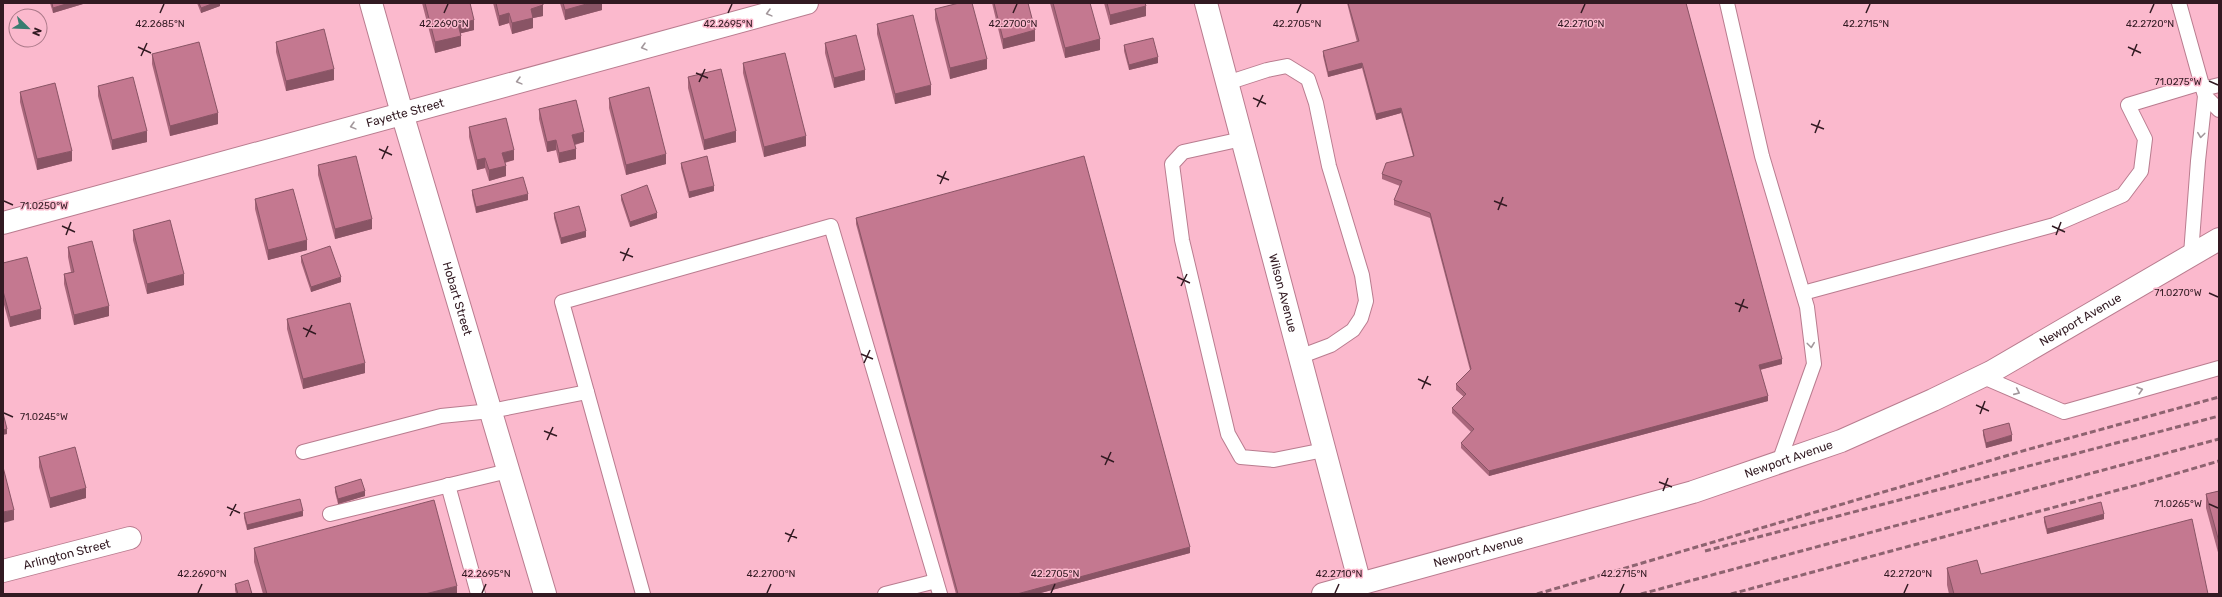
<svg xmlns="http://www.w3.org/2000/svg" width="2222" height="597" font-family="Rubik,sans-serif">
<rect width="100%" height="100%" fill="#fbb9cd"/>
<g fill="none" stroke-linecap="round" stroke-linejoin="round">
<defs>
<g id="service">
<polyline points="1727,3 1762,156 1807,307 1814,364 1779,462"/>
<polyline points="2179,3 2205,96 2198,161 2191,254"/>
<polyline points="1227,83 1267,70 1287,66 1308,79 1316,103 1329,166 1362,275 1366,301 1361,318 1353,330 1331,345 1299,357"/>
<polyline points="2203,89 2219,85"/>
<polyline points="2205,96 2219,110"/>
<polyline points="1242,139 1183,152 1172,164 1182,240 1228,434 1241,457 1274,460 1324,450"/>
<polyline points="1803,293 2054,225 2123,195 2141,171 2145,139 2128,105 2201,83"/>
<polyline points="1981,376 2064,412 2219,368"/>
<polyline points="303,452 441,416 491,411 587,392"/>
<polyline points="448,485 478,594"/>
<polyline points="330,514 508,471"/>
<polyline points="643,594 562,302 831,226 940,594"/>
<polyline points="885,594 936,581"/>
</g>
<g id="minor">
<path id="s1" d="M371,3L402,113L545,594"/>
<path id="s2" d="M3,223L807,3"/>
<path id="s3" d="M3,571L130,538"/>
</g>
<g id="tertiary">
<path id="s4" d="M1206,3L1360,584"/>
</g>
<g id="secondary">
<path id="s5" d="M1323,594L1693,492L1841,441L1933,400L1991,372L2219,239"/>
</g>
</defs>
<use href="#service" stroke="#b97c8f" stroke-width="16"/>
<use href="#minor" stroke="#b97c8f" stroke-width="24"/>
<use href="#tertiary" stroke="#b97c8f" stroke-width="24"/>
<use href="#secondary" stroke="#b97c8f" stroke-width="24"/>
<use href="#service" stroke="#fff" stroke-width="14"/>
<use href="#minor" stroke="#fff" stroke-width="22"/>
<use href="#tertiary" stroke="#fff" stroke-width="22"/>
<use href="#secondary" stroke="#fff" stroke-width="22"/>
<g stroke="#8e6370" stroke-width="3" stroke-dasharray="6 3" stroke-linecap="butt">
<polyline points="1705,551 2219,416"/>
<polyline points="1537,594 2026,450 2219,397"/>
<polyline points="1641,594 2219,439"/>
<polyline points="1731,594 2137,485 2219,461"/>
</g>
</g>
<g fill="#a9677c">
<polygon points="50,3 83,3 83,4 53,13"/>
<polygon points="197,3 220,3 220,6 201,13"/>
<polygon points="422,3 470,3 474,30 461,33 461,46 435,53"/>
<polygon points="493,3 543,3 543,16 533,18 533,28 512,34 509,23 499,26"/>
<polygon points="560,3 602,3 602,10 565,20"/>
<polygon points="992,3 1028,3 1035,41 1003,49"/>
<polygon points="1050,3 1090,3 1100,50 1065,58"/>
<polygon points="1104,3 1145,3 1146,16 1110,25"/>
<polygon points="1347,3 1686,3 1782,364 1760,370 1768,401 1489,476 1461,448 1461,443 1471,432 1452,413 1452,408 1464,397 1456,390 1456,384 1470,370 1430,218 1394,205 1394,200 1400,186 1382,179 1382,174 1413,156 1401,113 1376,120 1362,68 1328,77 1323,56 1323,51 1357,42"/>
<polygon points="935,9 987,69 950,79 935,19"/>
<polygon points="877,24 931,95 895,104 877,34"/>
<polygon points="276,42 334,80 286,91 276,52"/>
<polygon points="825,43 865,80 834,88 825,53"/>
<polygon points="1124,45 1158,63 1129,70 1124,51"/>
<polygon points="152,54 218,124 170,136 152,64"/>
<polygon points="743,63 806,146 764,157 743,73"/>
<polygon points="688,77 736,142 704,150 688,88"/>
<polygon points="98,86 147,142 112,150 98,96"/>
<polygon points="20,92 72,161 37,170 20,102"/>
<polygon points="609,98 666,164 626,175 609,108"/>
<polygon points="539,109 584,142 575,145 576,159 559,163 556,150 547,152 539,119"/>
<polygon points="469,127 514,160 505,163 506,176 489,181 485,168 477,170 469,137"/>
<polygon points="681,163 714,191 689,198 681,168"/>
<polygon points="318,165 372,229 335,239 318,175"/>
<polygon points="472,190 528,200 476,213 472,195"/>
<polygon points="621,195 657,218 630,227 621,200"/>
<polygon points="255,199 307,250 268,260 255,209"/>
<polygon points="554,213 586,237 561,244 554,218"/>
<polygon points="856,218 1190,553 1037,594 956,594 856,224"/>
<polygon points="133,230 184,285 147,294 133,240"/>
<polygon points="68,247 109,316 74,325 64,284 64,274 71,272 68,257"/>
<polygon points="301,256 341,282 311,292 301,262"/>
<polygon points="3,263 41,319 10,327 3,301"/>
<polygon points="287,319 365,373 303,389 287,329"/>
<polygon points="1983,430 2012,441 1986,448 1983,435"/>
<polygon points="39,457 86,498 50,508 39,467"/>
<polygon points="335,487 365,496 338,504 335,492"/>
<polygon points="2219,491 2219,556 2206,508 2206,494"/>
<polygon points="244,513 303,516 247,530 244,518"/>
<polygon points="2044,517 2104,519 2047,534 2044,522"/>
<polygon points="254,548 457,594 263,594 254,562"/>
<polygon points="1947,568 1981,574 2208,594 1949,594 1947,585"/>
<polygon points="235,584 252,594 236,594 235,590"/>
</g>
<g fill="#895465">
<polygon points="69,3 83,3 83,4 53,13 53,8"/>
<polygon points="214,3 220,3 220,6 201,13 201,8"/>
<polygon points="590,3 602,3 602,10 565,20 565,10"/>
<polygon points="543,5 543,16 533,18 533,28 512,34 512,23 531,9"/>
<polygon points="1146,6 1146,16 1110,25 1110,15"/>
<polygon points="509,13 509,23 499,26 499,16"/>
<polygon points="474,20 474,30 458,34 458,24"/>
<polygon points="1035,30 1035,41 1003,49 1003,39"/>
<polygon points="461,36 461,46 435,53 435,42"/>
<polygon points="1100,39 1100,50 1065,58 1065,48"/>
<polygon points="1158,57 1158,63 1129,70 1129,65"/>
<polygon points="987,59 987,69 950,79 950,68"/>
<polygon points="1362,63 1362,68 1328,77 1328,72"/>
<polygon points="334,69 334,80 286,91 286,81"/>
<polygon points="865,70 865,80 834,88 834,78"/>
<polygon points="931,85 931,95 895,104 895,94"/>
<polygon points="1401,108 1401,113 1376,120 1376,114"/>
<polygon points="218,113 218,124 170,136 170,126"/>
<polygon points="147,131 147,142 112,150 112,140"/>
<polygon points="736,131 736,142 704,150 704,140"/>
<polygon points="584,132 584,142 572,145 572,135"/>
<polygon points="806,136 806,146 764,157 764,147"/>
<polygon points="556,140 556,150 547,152 547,142"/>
<polygon points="576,149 576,159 559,163 559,153"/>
<polygon points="514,150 514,160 502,163 502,153"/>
<polygon points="72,151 72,161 37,170 37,159"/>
<polygon points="666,154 666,164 626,175 626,165"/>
<polygon points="485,158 485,168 477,170 477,160"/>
<polygon points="506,166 506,176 489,181 489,170"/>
<polygon points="714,186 714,191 689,198 689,192"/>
<polygon points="528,194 528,200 476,213 476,207"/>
<polygon points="657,213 657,218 630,227 630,222"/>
<polygon points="372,219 372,229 335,239 335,229"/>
<polygon points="586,231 586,237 561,244 561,238"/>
<polygon points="307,240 307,250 268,260 268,250"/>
<polygon points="184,274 184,285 147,294 147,284"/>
<polygon points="341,277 341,282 311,292 311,287"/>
<polygon points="109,306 109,316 74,325 74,315"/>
<polygon points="41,309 41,319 10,327 10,317"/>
<polygon points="1782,359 1782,364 1759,370 1759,365"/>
<polygon points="365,363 365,373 303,389 303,379"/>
<polygon points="1768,396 1768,401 1489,476 1489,471"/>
<polygon points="7,429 7,434 3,435 3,430"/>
<polygon points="2012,435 2012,441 1986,448 1986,443"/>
<polygon points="86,488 86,498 50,508 50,498"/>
<polygon points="365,491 365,496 338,504 338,499"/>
<polygon points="14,510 14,520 3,523 3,512"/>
<polygon points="303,511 303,516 247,530 247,525"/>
<polygon points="2104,514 2104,519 2047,534 2047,529"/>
<polygon points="1190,547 1190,553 1037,594 1017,594"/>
<polygon points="457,586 457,594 425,594"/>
</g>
<g fill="#c47890" stroke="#895465">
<polygon points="52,3 69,3 53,8"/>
<polygon points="199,3 214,3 201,8"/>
<polygon points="425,3 470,3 474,20 458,24 461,36 435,42"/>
<polygon points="496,3 543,3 543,5 531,9 533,18 512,23 509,13 499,16"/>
<polygon points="563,3 590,3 565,10"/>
<polygon points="959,3 972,3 987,59 950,68 935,9"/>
<polygon points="994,3 1028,3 1035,30 1003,39"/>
<polygon points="1053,3 1090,3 1100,39 1065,48"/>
<polygon points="1107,3 1145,3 1146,6 1110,15"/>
<polygon points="1348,3 1686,3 1782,359 1759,365 1768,396 1489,471 1461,443 1474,429 1452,408 1466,394 1456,384 1471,369 1430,213 1394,200 1402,181 1382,174 1386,163 1414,156 1401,108 1376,114 1362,63 1328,72 1323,51 1359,41"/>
<polygon points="913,15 931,85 895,94 877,24"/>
<polygon points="324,29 334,69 286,81 276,42"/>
<polygon points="856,35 865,70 834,78 825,43"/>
<polygon points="1153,38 1158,57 1129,65 1124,45"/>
<polygon points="199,42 218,113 170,126 152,54"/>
<polygon points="785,53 806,136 764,147 743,63"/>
<polygon points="721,69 736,131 704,140 688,77"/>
<polygon points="133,77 147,131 112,140 98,86"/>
<polygon points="55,83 72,151 37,159 20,92"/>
<polygon points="649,87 666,154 626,165 609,98"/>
<polygon points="576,100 584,132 572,135 576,149 559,153 556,140 547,142 539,109"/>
<polygon points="506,118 514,150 502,153 506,166 489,170 485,158 477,160 469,127"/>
<polygon points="356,156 372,219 335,229 318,165"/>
<polygon points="707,156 714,186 689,192 681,163"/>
<polygon points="1084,156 1190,547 1017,594 958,594 856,218"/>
<polygon points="523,177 528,194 476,207 472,190"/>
<polygon points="647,185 657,213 630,222 621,195"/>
<polygon points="293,189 307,240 268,250 255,199"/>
<polygon points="579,206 586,231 561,238 554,213"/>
<polygon points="170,220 184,274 147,284 133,230"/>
<polygon points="92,241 109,306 74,315 64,274 74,272 68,247"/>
<polygon points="330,246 341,277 311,287 301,256"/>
<polygon points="27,257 41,309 10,317 3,291 3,263"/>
<polygon points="350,303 365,363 303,379 287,319"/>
<polygon points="3,413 7,429 3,430"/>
<polygon points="2009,423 2012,435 1986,443 1983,430"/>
<polygon points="75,447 86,488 50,498 39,457"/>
<polygon points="3,467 14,510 3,512"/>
<polygon points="361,479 365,491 338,499 335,487"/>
<polygon points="2219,491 2219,542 2206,494"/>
<polygon points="300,499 303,511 247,525 244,513"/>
<polygon points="434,500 457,586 425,594 267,594 254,548"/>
<polygon points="2101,502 2104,514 2047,529 2044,517"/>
<polygon points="2192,519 2208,594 1954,594 1947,568 1977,560 1981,574"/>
<polygon points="248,580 252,594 238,594 235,584"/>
</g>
<defs><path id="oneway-chevron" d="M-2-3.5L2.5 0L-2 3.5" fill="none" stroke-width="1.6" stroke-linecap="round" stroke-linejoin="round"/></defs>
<g stroke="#a3989c">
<use href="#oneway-chevron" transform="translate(769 13) rotate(165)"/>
<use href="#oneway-chevron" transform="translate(644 47) rotate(165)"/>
<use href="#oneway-chevron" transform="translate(519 81) rotate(165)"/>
<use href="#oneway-chevron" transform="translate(353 126) rotate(165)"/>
<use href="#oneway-chevron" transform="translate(2201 135) rotate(97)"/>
<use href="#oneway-chevron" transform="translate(1811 345) rotate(83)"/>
<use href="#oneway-chevron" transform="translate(2140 390) rotate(-16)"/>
<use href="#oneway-chevron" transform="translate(2017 392) rotate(24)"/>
</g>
<path fill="none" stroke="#321a22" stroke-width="1.5" d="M160,13L164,4M444,13L448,4M728,13L732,4M1013,13L1017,4M1297,13L1301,4M1581,13L1585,4M1866,13L1870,4M2150,13L2154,4M138,47L151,53M2128,47L2141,53M141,56L147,43M2132,56L2137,44M696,73L708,78M2209,81L2218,85M699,82L705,69M1253,98L1266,104M1257,107L1263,95M1811,124L1824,129M1815,133L1820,120M379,149L392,155M382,159L388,146M937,175L949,180M940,184L946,171M4,201L13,205M1494,201L1507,206M1498,210L1503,197M62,226L75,232M2052,226L2065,232M66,235L71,222M2056,235L2061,222M620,252L633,257M623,261L629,248M1177,277L1190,283M1181,286L1187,274M2209,293L2218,297M1735,303L1748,308M1739,312L1744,299M303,328L316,334M306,337L312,325M861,354L873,359M864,363L870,350M1418,379L1431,385M1422,389L1428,376M1976,405L1989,411M4,413L13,417M1980,414L1985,401M544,431L557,436M547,440L553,427M1101,456L1114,462M1105,465L1111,452M1659,482L1672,487M1663,491L1668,478M2209,504L2218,508M227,507L240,513M230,516L236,504M785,533L797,538M788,542L794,529M198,593L202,584M482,593L486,584M767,593L771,584M1051,593L1055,584M1335,593L1339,584M1620,593L1624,584M1904,593L1908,584"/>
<g text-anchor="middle" stroke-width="3" stroke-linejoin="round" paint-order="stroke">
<g font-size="12" fill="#321a22" stroke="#fbb9cd">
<text dy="4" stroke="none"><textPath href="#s2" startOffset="417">Fayette Street</textPath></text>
<text dy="4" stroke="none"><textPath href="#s4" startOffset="300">Wilson Avenue</textPath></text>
<text dy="4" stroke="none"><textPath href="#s1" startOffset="308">Hobart Street</textPath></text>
<text dy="4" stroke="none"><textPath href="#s5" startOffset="809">Newport Avenue</textPath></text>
<text dy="4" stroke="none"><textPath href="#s5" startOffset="485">Newport Avenue</textPath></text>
<text dy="4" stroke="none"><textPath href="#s5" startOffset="161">Newport Avenue</textPath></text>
<text dy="4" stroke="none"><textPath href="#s3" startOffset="66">Arlington Street</textPath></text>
</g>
</g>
<g font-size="10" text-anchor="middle" fill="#321a22" stroke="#fbb9cd" stroke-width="3" stroke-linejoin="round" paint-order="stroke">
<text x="160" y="27">42.2685°N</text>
<text x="444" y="27">42.2690°N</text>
<text x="728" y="27">42.2695°N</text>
<text x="1013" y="27">42.2700°N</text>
<text x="1297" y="27">42.2705°N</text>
<text x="1581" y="27">42.2710°N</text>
<text x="1866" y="27">42.2715°N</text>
<text x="2150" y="27">42.2720°N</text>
<text x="2178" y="85">71.0275°W</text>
<text x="44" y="209">71.0250°W</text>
<text x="2178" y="296">71.0270°W</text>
<text x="44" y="420">71.0245°W</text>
<text x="2178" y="507">71.0265°W</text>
<text x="202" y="577">42.2690°N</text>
<text x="486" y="577">42.2695°N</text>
<text x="771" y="577">42.2700°N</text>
<text x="1055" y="577">42.2705°N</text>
<text x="1339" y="577">42.2710°N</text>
<text x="1624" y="577">42.2715°N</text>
<text x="1908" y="577">42.2720°N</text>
</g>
<rect width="2222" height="597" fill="none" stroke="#321a22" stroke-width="8"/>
<g transform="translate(28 28) rotate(113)"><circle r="19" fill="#fbb9cd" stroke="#ab7989"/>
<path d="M0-3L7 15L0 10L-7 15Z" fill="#387c6f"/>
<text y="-6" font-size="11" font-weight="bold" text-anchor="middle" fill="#321a22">N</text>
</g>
</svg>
